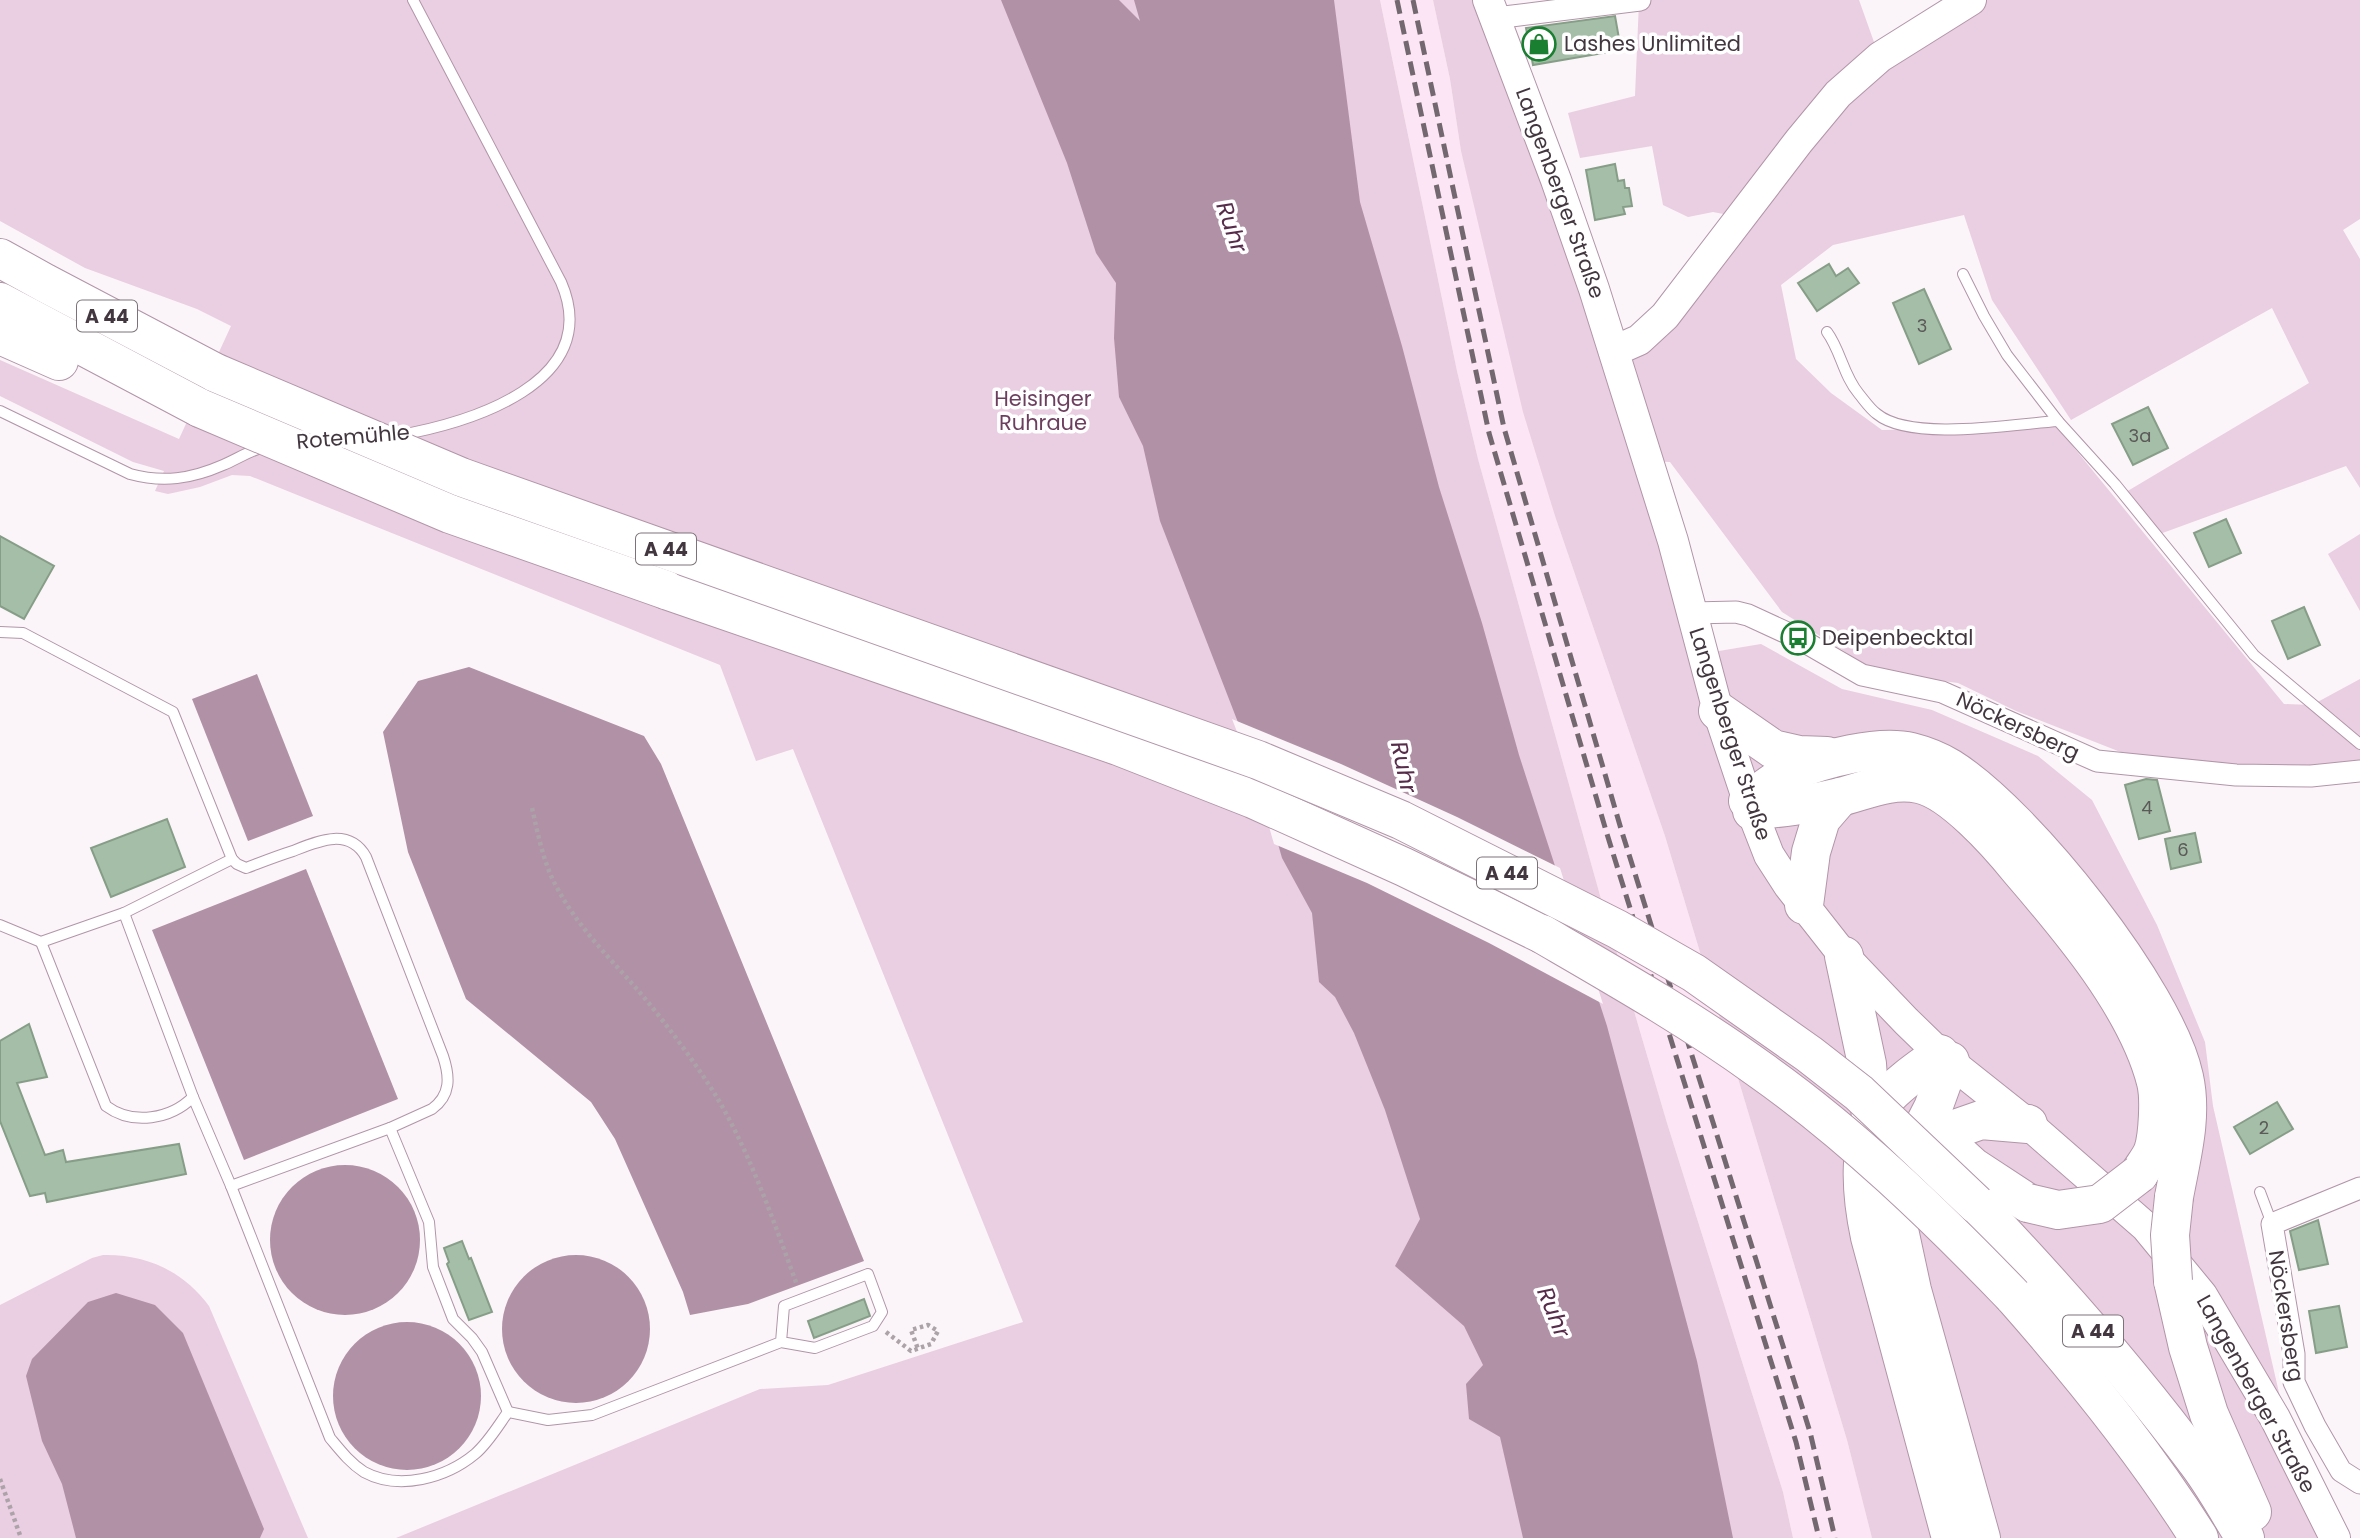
<svg xmlns="http://www.w3.org/2000/svg" width="2360" height="1538" font-family="Poppins,sans-serif">
<rect width="100%" height="100%" fill="#fbf5f9"/>
<polygon fill="#fce5f4" points="1380,0 1433,0 1450,79 1461,151 1556,519 1665,836 1847,1440 1872,1538 1793,1538 1783,1492 1667,1123 1601,899 1478,459 1457,371"/>
<g fill="#eacee1">
<polygon points="0,0 1380,0 1457,371 1478,459 1601,899 1667,1123 1783,1492 1793,1538 396,1538 760,1389 828,1385 1023,1322 793,749 756,761 720,665 250,476 232,475 200,487 168,494 155,491 164,471 133,462 0,396 0,360 179,439 231,326 197,309 85,268 0,221"/>
<polygon points="1433,0 1479,0 1613,380 1689,656 1761,644 1842,689 1932,710 2038,756 2092,800 2157,925 2205,1042 2213,1106 2300,1484 2325,1538 1872,1538 1847,1440 1665,836 1556,519 1523,412 1461,151 1450,79"/>
<polygon points="1651,0 1859,0 1879,56 1739,217 1713,212 1688,217 1663,205 1652,146 1580,158 1568,113 1635,96 1639,2"/>
<polygon points="1975,0 2360,0 2360,219 2343,230 2360,259 2360,488 2346,466 2157,535 2126,492 2309,383 2272,308 2071,420 1992,300 1964,215 1833,245 1781,285 1796,359 1831,393 1882,430 2057,427 2284,704 2312,705 2360,679 2360,764 2174,773 2016,711 1958,683 1877,672 1782,612 1670,462 1646,461 1615,351 1839,94"/>
<polygon points="2360,534 2360,611 2328,554"/>
<path d="M103,1255C146,1254 183,1271 209,1306L308,1538H0V1305L92,1258Z"/>
</g>
<g fill="#b191a6">
<polygon points="1001,0 1119,0 1140,21 1134,0 1334,0 1360,202 1402,346 1439,487 1482,623 1519,755 1607,1026 1697,1361 1733,1538 1523,1538 1500,1437 1469,1419 1466,1384 1483,1365 1464,1326 1395,1266 1420,1219 1385,1110 1354,1033 1335,997 1319,982 1312,913 1282,858 1258,774 1160,521 1143,446 1119,397 1114,338 1116,283 1096,253 1067,163"/>
<polygon points="469,667 644,736 661,764 864,1261 748,1304 690,1315 683,1292 615,1139 591,1102 466,999 408,852 383,732 418,681"/>
<polygon points="257,674 313,816 248,841 192,699"/>
<polygon points="306,869 398,1099 244,1160 152,930"/>
<circle cx="345" cy="1240" r="75"/>
<circle cx="576" cy="1329" r="74"/>
<polygon points="116,1293 155,1305 183,1333 264,1529 260,1538 76,1538 62,1484 42,1441 26,1376 32,1359 88,1302"/>
<circle cx="407" cy="1396" r="74"/>
</g>
<polygon fill="#fbf5f9" points="1232,719 1341,764 1457,817 1560,868 1603,1004 1489,943 1367,883 1274,844 1254,775"/>
<g fill="#a5bea7" stroke="#869e87" stroke-width="2">
<polygon points="1615,16 1621,50 1533,65 1526,28"/>
<polygon points="1615,164 1618,181 1624,180 1625,188 1629,188 1632,206 1623,207 1625,214 1595,220 1586,170"/>
<polygon points="1829,264 1836,276 1848,268 1859,283 1817,311 1798,283"/>
<polygon points="1924,289 1951,349 1919,364 1893,303"/>
<polygon points="2148,407 2168,448 2133,465 2112,424"/>
<polygon points="2226,519 2241,553 2209,567 2194,533"/>
<polygon points="0,536 54,566 24,619 0,606"/>
<polygon points="2304,607 2320,645 2288,659 2272,621"/>
<polygon points="2146,779 2157,780 2170,831 2139,839 2125,785"/>
<polygon points="167,819 185,867 111,897 91,848"/>
<polygon points="2195,833 2201,862 2171,869 2165,839"/>
<polygon points="29,1024 47,1077 17,1083 45,1155 63,1150 66,1162 179,1144 186,1174 47,1202 45,1193 30,1196 0,1121 0,1041"/>
<polygon points="2277,1102 2293,1129 2250,1154 2234,1127"/>
<polygon points="2318,1220 2328,1264 2299,1270 2290,1231"/>
<polygon points="462,1241 469,1259 471,1258 492,1312 469,1320 447,1264 449,1262 444,1248"/>
<polygon points="864,1299 870,1316 814,1338 808,1321"/>
<polygon points="2339,1306 2347,1347 2316,1353 2309,1311"/>
</g>
<g fill="none" stroke-linecap="round" stroke-linejoin="round">
<defs>
<g id="lane">
<polyline points="1963,274 1984,316 2007,355 2058,421 2115,484 2254,655 2360,744"/>
<path d="M1827,332C1841,351 1843,375 1859,394C1864,400 1870,409 1877,414C1911,442 2015,424 2058,421"/>
<path d="M0,411L130,474C163,483 191,479 223,465C237,459 249,451 264,447"/>
<path d="M395,436C469,423 605,383 561,282L413,0"/>
<path d="M0,632L23,633L173,712L232,859L237,864L246,868C262,862 277,856 293,851C318,841 349,827 366,857L443,1056C450,1077 451,1095 432,1109L390,1128L231,1186L193,1097C171,1119 133,1126 106,1106L41,942"/>
<polyline points="124,913 232,859"/>
<polyline points="0,925 41,942 124,913 193,1097"/>
<polyline points="390,1128 429,1222 433,1267 453,1319 472,1338 482,1352 508,1412"/>
<path d="M231,1186L330,1438C340,1450 350,1463 364,1472C399,1491 446,1478 475,1454C488,1443 498,1426 508,1412L548,1420L592,1415L781,1342L815,1348L873,1326L882,1312L868,1274L784,1306L781,1342"/>
<polyline points="2260,1192 2272,1224"/>
</g>
<g id="street">
<polyline points="1496,18 1640,0"/>
<polyline points="1692,613 1736,612 1748,615 1798,638 1862,675 1942,692 2097,761 2236,775 2311,776 2360,771"/>
<polyline points="2360,1188 2272,1224 2294,1354 2294,1382 2315,1426 2341,1471 2360,1483"/>
</g>
<g id="secondary">
<polyline points="1488,0 1556,180 1594,289 1673,541 1718,711 1748,801 1769,855 1789,886 1844,956 1906,1021 1940,1054 2028,1124 2146,1227 2202,1295 2275,1418 2335,1538"/>
<polyline points="1614,351 1639,340 1665,316 1799,141 1838,94 1880,57 1971,0"/>
</g>
<g id="highway">
<polyline points="0,258 45,283 216,373"/>
<polyline points="0,302 200,408"/>
<polyline points="0,335 59,361"/>
<polyline points="666,590 1118,746 1253,799 1404,867 1542,934"/>
<polyline points="1718,711 1773,749 1799,755 1827,756"/>
<path d="M1748,801C1762,792 1776,778 1792,772C1822,759 1879,744 1911,752C1923,755 1940,762 1950,768C2025,815 2166,992 2184,1077C2193,1117 2181,1158 2174,1197"/>
<path d="M1752,811C1780,808 1808,805 1836,798C1863,792 1889,778 1919,784C1952,791 1998,843 2019,869C2069,927 2137,1007 2156,1082C2160,1098 2158,1136 2153,1151C2150,1159 2143,1167 2139,1174"/>
<polyline points="1804,905 1811,852 1821,819 1840,797"/>
<polyline points="1844,956 1867,1064 1871,1119"/>
<path d="M1940,1054C1921,1068 1901,1081 1885,1099C1855,1134 1861,1195 1870,1237L1951,1538"/>
<polyline points="1950,1061 1933,1108 1915,1143 1901,1192 1898,1225 1912,1290 1981,1538"/>
<polyline points="1915,1143 1981,1120 2028,1124"/>
<polyline points="1950,1146 1973,1167 2028,1203"/>
<path d="M1976,1204C2055,1287 2131,1373 2199,1465C2216,1488 2230,1514 2245,1538"/>
<polyline points="2173,1281 2188,1347 2209,1414 2252,1512"/>
<path d="M2013,1296C2080,1372 2145,1452 2199,1538"/>
</g>
</defs>
<use href="#lane" stroke="#b295a8" stroke-width="12"/>
<use href="#street" stroke="#b295a8" stroke-width="23"/>
<use href="#secondary" stroke="#b295a8" stroke-width="32"/>
<use href="#highway" stroke="#b295a8" stroke-width="40"/>
<g stroke="#aca3a9" stroke-width="4.5" stroke-dasharray="3.5 3.5" stroke-linecap="butt">
<path d="M532,808C538,834 543,861 555,884C580,932 614,961 647,1001C670,1029 693,1060 713,1091C748,1147 774,1222 797,1285"/>
<polyline points="886,1332 911,1351 931,1344 938,1331 928,1325 911,1330 918,1349"/>
<polyline points="0,1479 21,1538"/>
</g>
<use href="#lane" stroke="#fff" stroke-width="10"/>
<use href="#street" stroke="#fff" stroke-width="21"/>
<use href="#secondary" stroke="#fff" stroke-width="30"/>
<use href="#highway" stroke="#fff" stroke-width="38"/>
<g stroke="#73686f" stroke-width="5" stroke-dasharray="14 7" stroke-linecap="butt">
<polyline points="1397,0 1489,433 1607,834 1796,1442 1819,1538"/>
<polyline points="1413,0 1504,428 1621,829 1810,1432 1835,1538"/>
</g>
<defs>
<g id="highway-bridge">
<polyline points="216,373 461,477 1258,760 1401,820 1617,929 1694,973 1809,1054 1859,1093 1976,1204"/>
<polyline points="200,408 450,514 666,590"/>
<path d="M1542,934C1616,977 1690,1019 1759,1069C1850,1133 1936,1216 2013,1296"/>
<polyline points="2028,1203 2058,1210 2100,1204 2139,1174"/>
<polyline points="2173,1281 2170,1235 2174,1197"/>
</g>
</defs>
<use href="#highway-bridge" stroke="#b295a8" stroke-width="40" stroke-linecap="butt"/>
<use href="#highway-bridge" stroke="#fff" stroke-width="38"/>
</g>
<defs>
<symbol id="shop-ring" viewBox="-11 -11 22 22"><circle r="9.5" fill="#fff" stroke="#1b7f32" stroke-width="1.5"/><path d="M-5-2.5h2.3a2.7 3.5 0 0 1 5.4 0H5L5.5 6h-11ZM-1.5-2.5h3a1.5 2.3 0 0 0-3 0Z" fill="#1b7f32"/></symbol>
<symbol id="bus-ring" viewBox="-11 -11 22 22"><circle r="9.5" fill="#fff" stroke="#1b7f32" stroke-width="1.5"/><path d="M-5-6H5V4H4V6H2V4H-2V6H-4V4H-5ZM-3.5-4V0h7V-4ZM-3.5 1.2v1.5H-2V1.2ZM2 1.2v1.5H3.5V1.2Z" fill="#1b7f32"/></symbol>
</defs>
<g fill-rule="evenodd">
<use href="#shop-ring" x="1520" y="25" width="38" height="38"/>
<use href="#bus-ring" x="1779" y="619" width="38" height="38"/>
</g>
<g text-anchor="middle" stroke-width="7" stroke-linejoin="round" paint-order="stroke">
<g font-size="18" fill="#5c5959">
<text x="1922" y="332">3</text>
<text x="2140" y="442">3a</text>
<text x="2147" y="814">4</text>
<text x="2183" y="856">6</text>
<text x="2264" y="1134">2</text>
</g>
<g fill="#fff" stroke="#7b7379" stroke-width="2">
<rect x="77" y="300.5" width="60" height="31" rx="5"/>
<rect x="636" y="533.5" width="60" height="31" rx="5"/>
<rect x="1477" y="857.5" width="60" height="31" rx="5"/>
<rect x="2063" y="1315.5" width="60" height="31" rx="5"/>
</g>
<g font-size="19" font-weight="bold" fill="#43373f">
<text x="107" y="323">A 44</text>
<text x="666" y="556">A 44</text>
<text x="1507" y="880">A 44</text>
<text x="2093" y="1338">A 44</text>
</g>
<g font-size="21" fill="#43373f" stroke="#fff" text-anchor="start">
<text x="1564" y="51">Lashes Unlimited</text>
<text x="1822" y="645">Deipenbecktal</text>
</g>
<g font-size="21" fill="#43373f" stroke="#fff">
<text transform="translate(1560 193) rotate(70)" y="7">Langenberger Straße</text>
<text transform="translate(353 437) rotate(-5)" y="7">Rotemühle</text>
<text transform="translate(2018 726) rotate(25)" y="7">Nöckersberg</text>
<text transform="translate(1730 734) rotate(72)" y="7">Langenberger Straße</text>
<text transform="translate(2286 1316) rotate(81)" y="7">Nöckersberg</text>
<text transform="translate(2256 1394) rotate(61)" y="7">Langenberger Straße</text>
</g>
<g font-size="21" fill="#6d3f5f" stroke="#fff">
<text x="1043" y="406">Heisinger<tspan x="1043" dy="24">Ruhraue</tspan></text>
</g>
<g font-size="23" font-style="italic" fill="#572b4a" stroke="#fff">
<text transform="translate(1232 227) rotate(71)" y="8">Ruhr</text>
<text transform="translate(1404 767) rotate(78)" y="8">Ruhr</text>
<text transform="translate(1554 1312) rotate(68)" y="8">Ruhr</text>
</g>
</g>
</svg>
